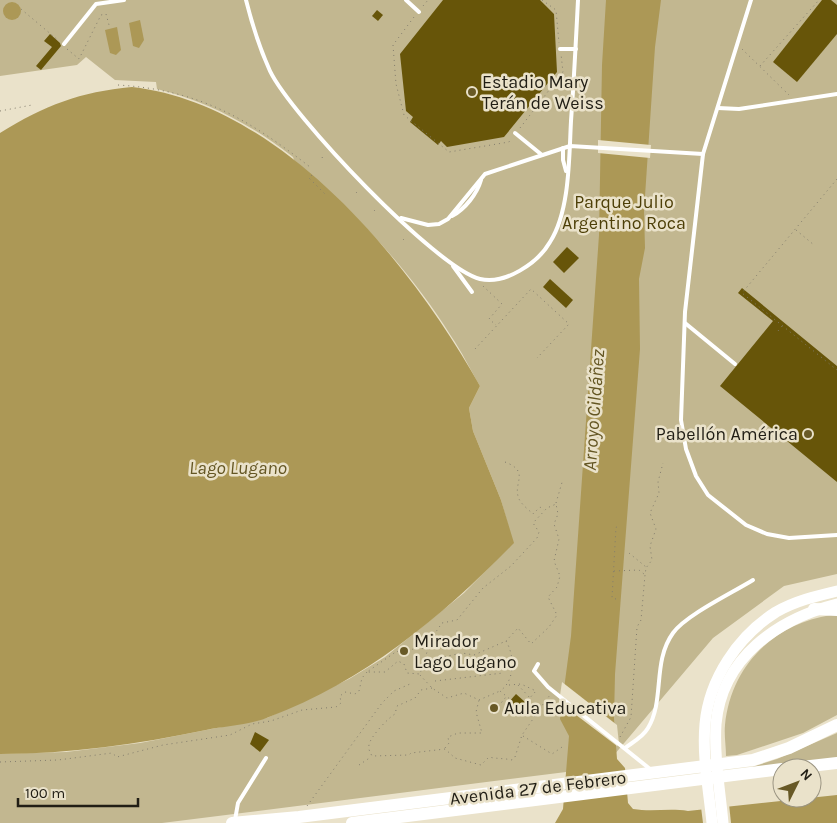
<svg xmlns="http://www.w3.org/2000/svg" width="837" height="823" font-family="Karla,sans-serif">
<rect width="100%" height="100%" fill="#eae2ca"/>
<g fill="#c2b790">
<path d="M0,0H837V574L784,586L713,638L614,755L566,772L162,823H0V754L66,752L140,743L267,718L349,679L385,657L464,593L513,543L501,500L473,431L469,408L480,386C470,369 462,352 451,336C410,270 353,210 294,160L293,157C252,125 207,101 157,89L156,82L115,80L86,57L77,65L0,76Z"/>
<path d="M831,615H837V715L803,733L737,755L726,756C726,746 724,735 725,725C731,666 773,624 831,615Z"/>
<polygon points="837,733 837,758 740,771 777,759"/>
</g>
<g fill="#ac9856">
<path d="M606,0H661L655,47L644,211L645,248L639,279L640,349L615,674L614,719L617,759L625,768L628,803L633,809C652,812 670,808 688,811L837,795V823H555L563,809L569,736L560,719L571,636L599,235L602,65Z"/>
<circle cx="12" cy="11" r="9"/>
<polygon points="140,20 144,40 139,48 133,46 129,23"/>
<polygon points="117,27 121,50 116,55 110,53 105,30"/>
<path d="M132,87C282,104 411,263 480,386L469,408L473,431L501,500L514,543C443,616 365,681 269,717C250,725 226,726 206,730C138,744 70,754 0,754V133C45,105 80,92 132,87Z"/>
</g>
<g fill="#eae2ca">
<polygon points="598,140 651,145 650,158 598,153"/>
<polygon points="562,682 617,725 619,744 617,746 559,702"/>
<polygon points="729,804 731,823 703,823 701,807"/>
</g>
<g fill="#675509">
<polygon points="443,0 540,0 554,14 557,72 504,137 447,147 441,141 438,145 410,122 413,117 406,111 400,54"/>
<polygon points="822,0 831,0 837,5 837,34 797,82 773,62"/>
<polygon points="377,10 383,15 378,21 372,16"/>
<polygon points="50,34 60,43 61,46 41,70 36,66 52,47 44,41"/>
<polygon points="567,247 579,258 564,273 553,262"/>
<polygon points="550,279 573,300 566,308 543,287"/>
<polygon points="742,288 837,366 837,482 720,386 773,321 738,293"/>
<polygon points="516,694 525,702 518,712 508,703"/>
<polygon points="255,732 269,740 260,752 250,744"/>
</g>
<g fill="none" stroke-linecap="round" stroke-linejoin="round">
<g stroke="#837d6d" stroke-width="1" stroke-dasharray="1 4" stroke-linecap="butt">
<polyline points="542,0 556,10 559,43"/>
<polyline points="423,6 428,0"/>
<polyline points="21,9 59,41"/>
<polyline points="414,17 393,45 396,84 404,115 449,152 509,142 511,139"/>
<polyline points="67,49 79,59 101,15 106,14 109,25"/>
<polyline points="742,49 789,95"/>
<polyline points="760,66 819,0"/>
<path d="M118,85C199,90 247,118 310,167"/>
<polyline points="0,111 32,105"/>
<polyline points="520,128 563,72 561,54"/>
<polyline points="322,158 323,156"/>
<polyline points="312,175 309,178 325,194"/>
<polyline points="837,179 742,293 837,370"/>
<polyline points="356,193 358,191"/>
<polyline points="374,211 376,209"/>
<polyline points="796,230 814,245"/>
<polyline points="403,240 405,238"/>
<polyline points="483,286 502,304 489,319 496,325"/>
<polyline points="778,331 782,326"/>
<polyline points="475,349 531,289 569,324 537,358"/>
<path d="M505,462C531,472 512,483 519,499C522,505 529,510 533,514L540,507L544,510"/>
<polyline points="556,503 563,479"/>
<polyline points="629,553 646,567"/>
<polyline points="614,571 639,570 644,574"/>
<polyline points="616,599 612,598 616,527 620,528"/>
<polyline points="428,649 431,639 442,623 457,620 483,588 511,566 537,538 539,532 533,523 547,508 556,504 558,514 554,524 559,539 554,561 560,576 557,587 548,597 557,615 549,627 531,644 518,628 506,641"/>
<path d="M424,661L420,674L407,673L404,664L398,661L385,672H367L397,651L403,657L414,648L428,649L424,661L462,653L474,655L506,641C515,656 515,681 500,691L527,713L535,715L550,695"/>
<polyline points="420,675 432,688 447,698 464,693 479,700 500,691"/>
<polyline points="435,681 503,673"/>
<polyline points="509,685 521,684 536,691 528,700 530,713"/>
<polyline points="518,685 530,698"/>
<path d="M432,688L421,690L415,698L397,706L395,714C388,718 370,737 369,745C368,749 370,752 372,756L409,755L411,753L445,749L455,758L481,765L489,757C497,759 503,758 512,760L515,757L522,735L535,716"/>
<polyline points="492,714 506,697"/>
<polyline points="523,736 552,754 565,745"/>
<polyline points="620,737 631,717 637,627 641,620 645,575 646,568 652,560 650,546 656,529 650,513 659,493 658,482 663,463"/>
<polyline points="445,748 449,743 448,737 458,733 482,733 476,712 479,700"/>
<polyline points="0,762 58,760 112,753 117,757 163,745 230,735 252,724 271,721 302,710 336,707 341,703 340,696 345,692 355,694 359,691 362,678 367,672"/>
<polyline points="359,765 371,757"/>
<polyline points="307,806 382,703 394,691 410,684"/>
</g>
<g stroke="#fff" stroke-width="4">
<path d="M246,0C252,24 260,49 270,71C291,115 436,268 480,279C505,285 538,263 550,242C570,211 569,157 571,121C574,80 576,40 578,0"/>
<polyline points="406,0 419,12"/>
<polyline points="751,0 703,154 685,312 681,420 686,449 696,476 708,495 746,525 767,534 789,538 837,535"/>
<polyline points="64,44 96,4 124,0"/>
<polyline points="560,49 576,49"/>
<polyline points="718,108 739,109 837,94"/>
<polyline points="515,133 542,155"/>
<polyline points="563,148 563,160 566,171"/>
<path d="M452,216C465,209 477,194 481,180"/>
<polyline points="401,218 428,225 439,224 448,219 485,174 570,146 703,154"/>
<polyline points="453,266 472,292"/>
<polyline points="685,323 735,364"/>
<polyline points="538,664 534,671 548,687 650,769"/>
<path d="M625,748C633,742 643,737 648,728C665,700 652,662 673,633C686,615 732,593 753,580"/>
<polyline points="235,820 238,803 266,758"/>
</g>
<g stroke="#fff" stroke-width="11">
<path d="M712,823C709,791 702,757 705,724C709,679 738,636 776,612C795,601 816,596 837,591"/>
<path d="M723,823C720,790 714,757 716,724C722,657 778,619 837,604"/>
</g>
<g stroke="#fff" stroke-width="12">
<polyline points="814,609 837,610"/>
<polyline points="793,768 837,763"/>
<polyline points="232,823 299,817 753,760 789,748 837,725"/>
<polyline points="352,823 782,769"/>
</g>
</g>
<g fill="#685926" stroke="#eae2ca" stroke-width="2">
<circle cx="472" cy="92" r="5"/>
<circle cx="808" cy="434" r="5"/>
<circle cx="404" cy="651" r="5"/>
<circle cx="494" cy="708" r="5"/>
</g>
<g text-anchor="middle" stroke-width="5" stroke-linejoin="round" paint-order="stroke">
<g font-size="18" fill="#211e15" stroke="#eae2ca" text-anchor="start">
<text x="482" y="88">Estadio Mary<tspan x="482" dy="21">Terán de Weiss</tspan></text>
<text x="798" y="440" text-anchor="end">Pabellón América</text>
<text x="414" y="647">Mirador<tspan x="414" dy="21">Lago Lugano</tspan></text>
<text x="504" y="714">Aula Educativa</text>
</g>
<g font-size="18" fill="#4d3f07" stroke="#eae2ca">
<text x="624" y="208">Parque Julio<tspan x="624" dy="21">Argentino Roca</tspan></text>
</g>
<g font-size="18" fill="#211e15" stroke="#eae2ca">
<text transform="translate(538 788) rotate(-7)" y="6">Avenida 27 de Febrero</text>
</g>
<g font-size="19" font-style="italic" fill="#645623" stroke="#eae2ca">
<text transform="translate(593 410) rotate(-86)" y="7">Arroyo Cildáñez</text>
<text x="238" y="474">Lago Lugano</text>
</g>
</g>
<g transform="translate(797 783) rotate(48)"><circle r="24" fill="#eae2ca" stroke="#9a9482"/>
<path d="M0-4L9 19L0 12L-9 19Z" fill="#685926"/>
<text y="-8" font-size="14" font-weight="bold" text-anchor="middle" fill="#211e15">N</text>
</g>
<path d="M18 798v8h120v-8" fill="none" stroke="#211e15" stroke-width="2.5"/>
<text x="25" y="798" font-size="15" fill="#211e15" stroke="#eae2ca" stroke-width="4" paint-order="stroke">100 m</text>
</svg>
